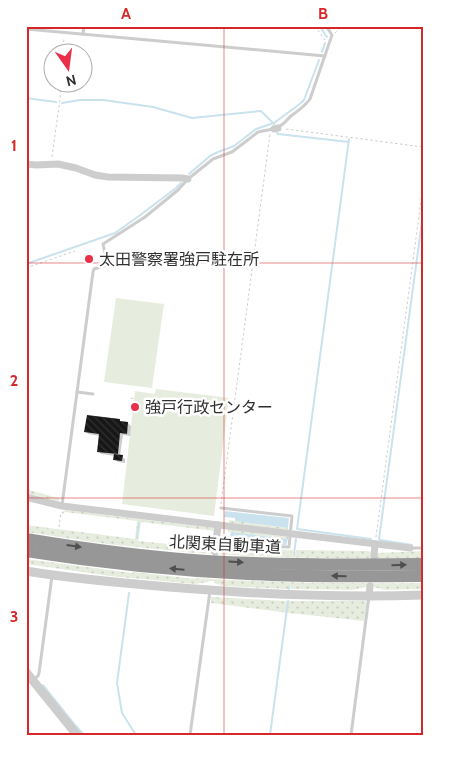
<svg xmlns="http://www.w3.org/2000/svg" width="449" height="761" font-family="Cabin,'Noto Sans JP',sans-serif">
<defs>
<pattern id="grass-dots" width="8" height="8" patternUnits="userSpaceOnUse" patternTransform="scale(1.25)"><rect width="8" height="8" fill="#e7edde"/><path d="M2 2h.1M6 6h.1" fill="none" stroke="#c6ccbf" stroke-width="1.8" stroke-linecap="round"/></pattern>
<pattern id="building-back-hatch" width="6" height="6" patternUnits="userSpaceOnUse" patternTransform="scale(1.25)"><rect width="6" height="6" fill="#171717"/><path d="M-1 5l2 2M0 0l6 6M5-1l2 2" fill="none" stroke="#303030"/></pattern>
</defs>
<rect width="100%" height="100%" fill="#fff"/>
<g fill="url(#grass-dots)">
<polygon points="26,489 61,499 58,501 26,493"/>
<path d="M66,510L214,528L215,531L141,522L138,541L218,549L221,547L293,550L292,554H295L296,550L367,551L378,553L423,551V558C347,559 272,558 197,553V552L195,553L107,544L26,532V525L135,539L137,521L65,512L62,514V512Z"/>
<polygon points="229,520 288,528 288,530 229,523"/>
<polygon points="228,529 288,537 288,539 228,532"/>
<path d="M26,559L132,573L134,572L195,579V578C271,583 347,584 423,583V589L386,590L373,587V586L368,585L367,587L352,590L291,589V587H289L288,589L223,586L214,583V581H209L208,582L194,584L110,576L26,564Z"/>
<polygon points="211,597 286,601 365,601 367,603 364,621 289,613 211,603"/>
</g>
<g fill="#e7edde">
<polygon points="116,298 164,304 152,388 104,382"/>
<polygon points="156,389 229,398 214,516 122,504 135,391 155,394"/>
</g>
<g fill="#cae2ed">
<polygon points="225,511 289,518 288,528 235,521 235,518 224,517"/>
<polygon points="231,532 288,539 286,545 221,542 222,535 230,536"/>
</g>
<polygon fill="#0003" points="122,423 128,423 131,426 130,436 123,435 120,456 125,459 125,463 118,462 115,459 115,456 101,454 98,451 100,436 88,434 85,431"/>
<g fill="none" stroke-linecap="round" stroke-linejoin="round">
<g stroke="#cae2ed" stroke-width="2">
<polyline points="320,26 326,36 327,37"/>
<polyline points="322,52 325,43"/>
<polyline points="26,98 56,102"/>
<polyline points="62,103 80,100 103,100 153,107 192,118 260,111 262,112 274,124"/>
<polyline points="277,132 278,134 349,142"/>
<polyline points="349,139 297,529 371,539"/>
<polyline points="189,174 210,156 218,152 234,146 256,129 274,123 301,103 304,100 319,60"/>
<polyline points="26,264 115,233 139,216 176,188 181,183"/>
<polyline points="137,537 139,523"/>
<polyline points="412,545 380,540 379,539 423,214"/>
<polyline points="294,554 296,539"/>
<polyline points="289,589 289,587"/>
<polyline points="129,593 117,683 122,713 136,735"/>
<polyline points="43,685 75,725 84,735"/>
<polyline points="270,735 288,601"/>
</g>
</g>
<g fill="url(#building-back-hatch)">
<polygon points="87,415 120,419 120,421 128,422 127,434 120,433 118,454 97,452 99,434 84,432"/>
<polygon points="114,454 123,455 122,461 113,460"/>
</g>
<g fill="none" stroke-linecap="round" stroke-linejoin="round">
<g stroke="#cdcdcd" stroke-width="1" stroke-dasharray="2.5 2.5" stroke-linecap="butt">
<polyline points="315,26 325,40"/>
<polyline points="408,26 423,28"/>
<polyline points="335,33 342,26"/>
<polyline points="63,52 64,38"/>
<polyline points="286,129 423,147"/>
<polyline points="52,157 60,99 61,82"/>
<polyline points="26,268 75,251"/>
<polyline points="131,398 134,399"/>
<polyline points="221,504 270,134"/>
<polyline points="59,527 61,513"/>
<polyline points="376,537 423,186"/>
</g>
<g stroke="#cdcdcd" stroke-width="3">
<polyline points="26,29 325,56"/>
<polyline points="83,34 84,26"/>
<path d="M278,127C285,124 285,121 291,116C298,111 305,106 310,99L332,35L326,26"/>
<polyline points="77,392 93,394"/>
<polyline points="62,505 93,272 94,269 104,266 107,263 103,244 145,217 178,190 188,179 213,159 232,152 258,132 273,129"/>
<polyline points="217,545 289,547 292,516 221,508"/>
<polyline points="411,548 423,548"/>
<polyline points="34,679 38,676 39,673 52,576"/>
<polyline points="190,735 210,591"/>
<polyline points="351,735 369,596"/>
</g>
<g stroke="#cdcdcd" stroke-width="7">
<polyline points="274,129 278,128"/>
<polyline points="26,164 36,165 58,164 76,168 95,175 108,177 182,178 188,179"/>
<polyline points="26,497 62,506 410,548"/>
<polyline points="215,552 218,525"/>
<polyline points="374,556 375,544"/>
<polyline points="369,596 370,586"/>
</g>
<g stroke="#cdcdcd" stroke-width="9">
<path d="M26,571C74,579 121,583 169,587C254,594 338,598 423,595"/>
<polyline points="26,672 77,735"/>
</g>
<g stroke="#979797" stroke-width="12">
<path d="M26,539C86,549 146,557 207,561C279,565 351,565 423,564"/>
<path d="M26,551C107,564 189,572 271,575C322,577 372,576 423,576"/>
</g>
</g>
<defs><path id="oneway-solid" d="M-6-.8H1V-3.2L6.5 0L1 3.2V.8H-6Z" transform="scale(1.25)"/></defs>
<g fill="#4f4f4f">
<use href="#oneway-solid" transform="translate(74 546) rotate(8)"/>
<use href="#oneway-solid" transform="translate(236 562) rotate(3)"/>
<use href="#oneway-solid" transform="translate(399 565) rotate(-1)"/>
<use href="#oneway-solid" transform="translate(177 569) rotate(-175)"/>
<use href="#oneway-solid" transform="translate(339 576) rotate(-179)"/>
</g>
<path fill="none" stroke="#d62828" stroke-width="1" stroke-opacity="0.55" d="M224,26V735M26,263H423M26,498H423"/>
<g fill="#ea2f4a" stroke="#fff" stroke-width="2">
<circle cx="89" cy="259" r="5"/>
<circle cx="135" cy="407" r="5"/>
</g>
<g text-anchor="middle" stroke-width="5" stroke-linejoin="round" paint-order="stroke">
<g font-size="16" fill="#303030" stroke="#fff" text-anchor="start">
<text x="99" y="265">太田警察署強戸駐在所</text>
<text x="145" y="413">強戸行政センター</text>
</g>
<g font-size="16" fill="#303030" stroke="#fff">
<text transform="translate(225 544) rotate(3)" y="6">北関東自動車道</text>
</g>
</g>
<rect width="449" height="761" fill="none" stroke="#ffffff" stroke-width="55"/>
<g transform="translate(68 68) rotate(166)"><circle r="24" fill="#ffffff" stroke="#acacac"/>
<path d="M0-4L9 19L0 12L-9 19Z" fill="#ea2f4a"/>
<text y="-8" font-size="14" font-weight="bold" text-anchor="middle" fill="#303030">N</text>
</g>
<rect x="28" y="28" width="394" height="706" fill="none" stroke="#d62828" stroke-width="2"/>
<g font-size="16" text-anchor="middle" font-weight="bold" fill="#d62828">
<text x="126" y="19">A</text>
<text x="323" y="19">B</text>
<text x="14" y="151">1</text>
<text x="14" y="386">2</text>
<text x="14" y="622">3</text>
</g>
</svg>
